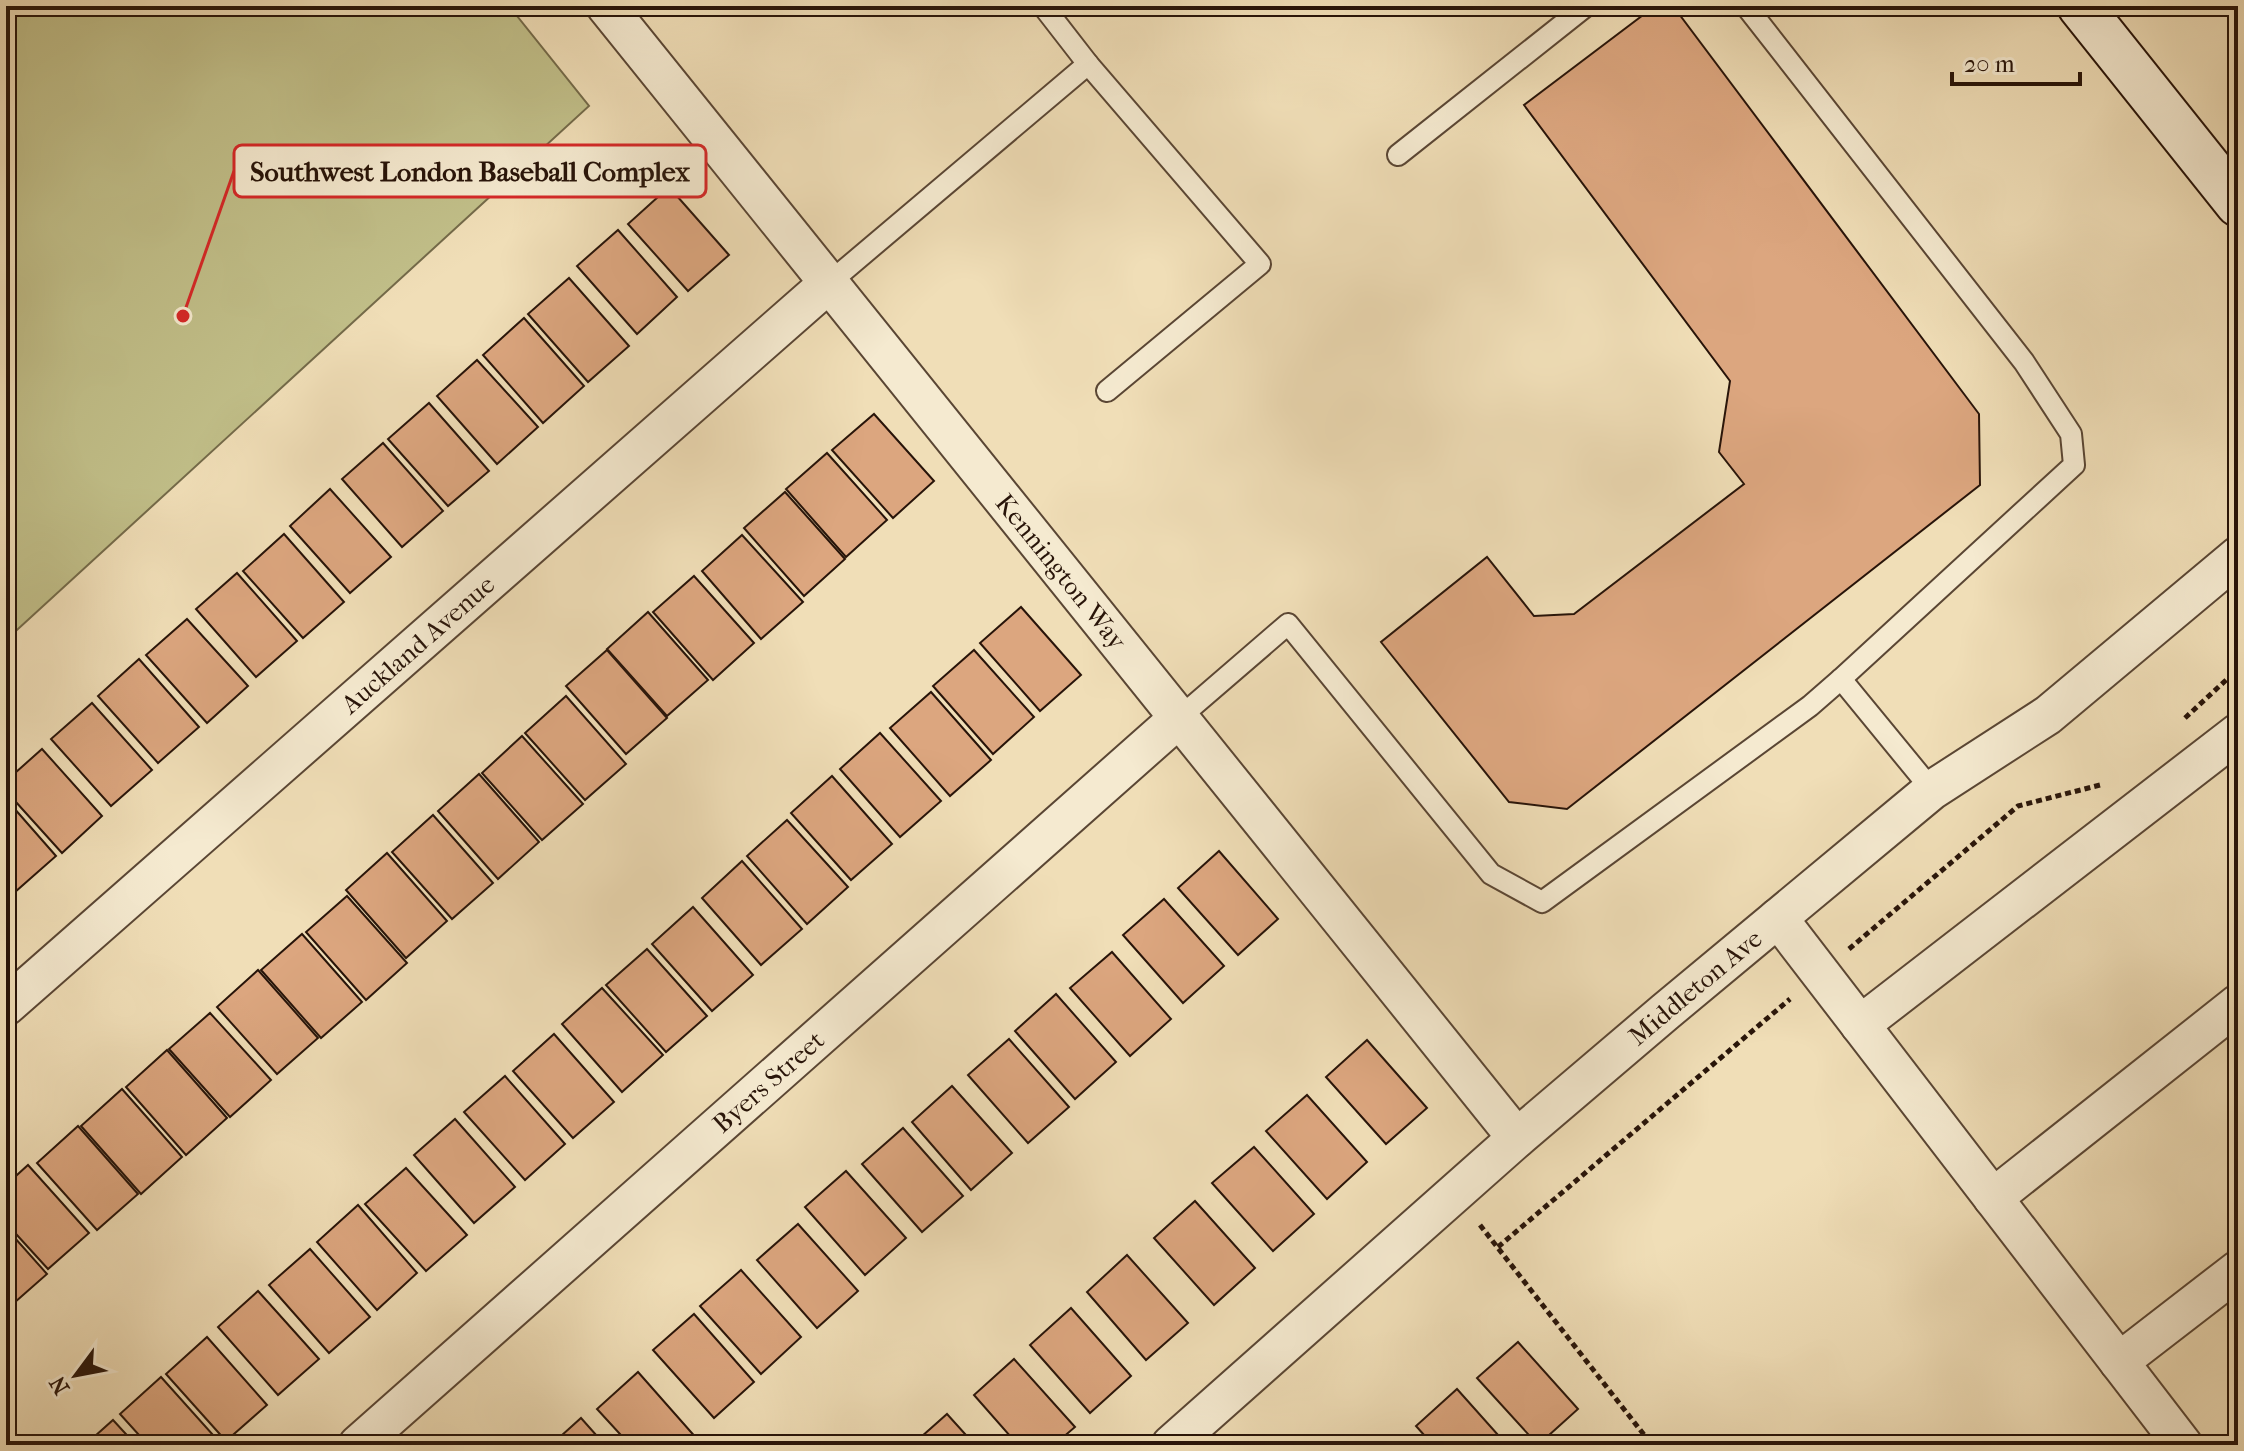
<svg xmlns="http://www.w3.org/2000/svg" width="2244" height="1451" font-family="'IM FELL French Canon',serif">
<rect width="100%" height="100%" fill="#f0deb7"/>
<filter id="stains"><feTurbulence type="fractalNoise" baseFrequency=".0025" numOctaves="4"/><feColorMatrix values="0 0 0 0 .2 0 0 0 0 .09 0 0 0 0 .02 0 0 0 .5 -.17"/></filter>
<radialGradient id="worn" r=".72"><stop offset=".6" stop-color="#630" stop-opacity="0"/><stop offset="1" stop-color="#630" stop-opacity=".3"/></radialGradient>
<polygon fill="#c1bf89" stroke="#746a49" stroke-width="2" points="6,6 509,6 589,106 6,640"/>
<g fill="#dca67f" stroke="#281409" stroke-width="2">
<polygon points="1655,6 1673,6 1979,414 1980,485 1567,809 1509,802 1381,642 1487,557 1534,616 1574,614 1744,484 1719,452 1730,381 1524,105"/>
<polygon points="669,187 729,255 688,291 628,224"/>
<polygon points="618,230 677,297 637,334 577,266"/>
<polygon points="569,278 629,346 588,382 528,314"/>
<polygon points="524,318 584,386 543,423 483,355"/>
<polygon points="477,360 538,427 497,464 437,396"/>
<polygon points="429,403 489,471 448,506 388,439"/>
<polygon points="874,414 934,481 893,518 832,450"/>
<polygon points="383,443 443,511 402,547 342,479"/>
<polygon points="827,453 887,520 846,557 786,489"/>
<polygon points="330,489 391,557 350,593 290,526"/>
<polygon points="785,492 845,559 804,596 744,528"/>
<polygon points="284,534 344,602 303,638 243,571"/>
<polygon points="742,535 803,602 761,639 702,571"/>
<polygon points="237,573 297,641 256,677 196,609"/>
<polygon points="694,576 754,643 713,680 653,612"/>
<polygon points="1021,607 1081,675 1040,711 980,643"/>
<polygon points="648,612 708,680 667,716 607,649"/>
<polygon points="187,619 248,686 207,723 146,655"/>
<polygon points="607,650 667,718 626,754 566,686"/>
<polygon points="974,650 1034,717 993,754 933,686"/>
<polygon points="139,659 199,727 158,763 98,696"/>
<polygon points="931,692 991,760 950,796 890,728"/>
<polygon points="566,696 626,764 585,800 525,733"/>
<polygon points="92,703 152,770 111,806 51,739"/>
<polygon points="880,733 941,801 900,837 840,769"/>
<polygon points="522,736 583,804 542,840 482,773"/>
<polygon points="42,749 102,816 62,853 6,791 6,781"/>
<polygon points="479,774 539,842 498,879 438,811"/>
<polygon points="832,776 892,844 851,880 791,813"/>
<polygon points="6,799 56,856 15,892 6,882"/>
<polygon points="433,815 493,883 452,919 392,852"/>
<polygon points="787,820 848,887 807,924 747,856"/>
<polygon points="1219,851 1278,919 1238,955 1178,888"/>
<polygon points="387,853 447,921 406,958 346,890"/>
<polygon points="742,861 802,929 761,965 702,898"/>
<polygon points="347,896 407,963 366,1000 306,932"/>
<polygon points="1164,899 1224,966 1183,1003 1123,935"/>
<polygon points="693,907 753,975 712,1011 652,944"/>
<polygon points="302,934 362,1002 321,1038 261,970"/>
<polygon points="647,949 707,1016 666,1052 606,985"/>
<polygon points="1112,952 1171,1019 1130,1056 1070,988"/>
<polygon points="258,970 318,1038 277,1074 217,1007"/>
<polygon points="602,988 663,1055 622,1092 562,1024"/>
<polygon points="1056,994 1116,1062 1075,1099 1015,1031"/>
<polygon points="210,1013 271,1080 230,1117 169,1049"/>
<polygon points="554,1034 614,1102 573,1138 513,1071"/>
<polygon points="1009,1039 1069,1107 1028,1143 968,1075"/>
<polygon points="1367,1040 1427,1108 1386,1144 1326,1077"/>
<polygon points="167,1050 227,1118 186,1155 126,1087"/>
<polygon points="505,1076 565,1144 525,1180 464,1112"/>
<polygon points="952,1086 1012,1153 971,1190 912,1122"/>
<polygon points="122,1089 182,1157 141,1194 81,1126"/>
<polygon points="1307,1095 1367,1162 1327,1199 1266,1131"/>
<polygon points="455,1119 515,1187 474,1223 414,1155"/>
<polygon points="78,1126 138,1194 97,1230 37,1163"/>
<polygon points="903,1128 963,1196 922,1232 862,1164"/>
<polygon points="1254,1147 1314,1214 1273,1251 1212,1183"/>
<polygon points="28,1165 89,1233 48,1269 6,1223 6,1185"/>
<polygon points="406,1168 467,1235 426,1271 365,1204"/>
<polygon points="846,1171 906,1238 865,1275 805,1207"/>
<polygon points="1195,1201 1255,1268 1214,1305 1154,1238"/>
<polygon points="358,1205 417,1273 377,1310 317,1242"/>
<polygon points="798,1224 858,1291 817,1328 757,1260"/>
<polygon points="6,1228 47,1274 6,1310"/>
<polygon points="310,1249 370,1317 329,1353 269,1285"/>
<polygon points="1127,1255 1188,1323 1146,1360 1087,1292"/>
<polygon points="741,1270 801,1337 761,1374 700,1306"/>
<polygon points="258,1291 319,1359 278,1395 218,1327"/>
<polygon points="1071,1308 1131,1376 1090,1413 1030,1345"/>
<polygon points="694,1314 754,1382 714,1418 653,1350"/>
<polygon points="207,1337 267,1405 226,1441 166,1374"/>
<polygon points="1518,1342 1578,1409 1538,1445 1477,1378"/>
<polygon points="1014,1359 1075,1427 1054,1445 1018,1445 974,1395"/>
<polygon points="638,1372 698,1440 693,1445 630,1445 597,1409"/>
<polygon points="161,1377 222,1445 148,1445 120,1414"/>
<polygon points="1457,1389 1507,1445 1433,1445 1416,1426"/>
<polygon points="947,1414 975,1445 912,1445"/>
<polygon points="581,1418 605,1445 551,1445"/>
<polygon points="113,1420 136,1445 85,1445"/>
</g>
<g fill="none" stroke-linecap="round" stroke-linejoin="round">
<defs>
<g id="lane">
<polyline points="1043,6 1088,64"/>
<polyline points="1746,6 2024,362 2071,434 2074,465 1841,679"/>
<polyline points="1398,155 1586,6"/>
<polyline points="829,283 1088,64 1260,264 1107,391"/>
<polyline points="1179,718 1288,624 1491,874 1542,902 1810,706 1841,679 1932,790"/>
</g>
<g id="street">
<path id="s1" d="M606,6L1517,1138"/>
<polyline points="1778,918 2183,1445"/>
<path id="s2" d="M6,1006L829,283"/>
<polyline points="1860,1025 2238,733"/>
<polyline points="1993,1198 2238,1004"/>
<polyline points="2119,1362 2238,1270"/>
<path id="s3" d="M358,1445L1179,718"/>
<path id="s4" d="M1171,1445L1517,1138L1665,1012L1932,790L2048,715L2238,556"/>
</g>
<polyline id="secondary" points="2080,6 2238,204"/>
</defs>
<use href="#lane" stroke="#5a4634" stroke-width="24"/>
<use href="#street" stroke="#5a4634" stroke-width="42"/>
<use href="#secondary" stroke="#281409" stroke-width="48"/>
<g stroke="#281409" stroke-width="5" stroke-dasharray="6 4" stroke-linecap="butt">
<polyline points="2185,718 2238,669"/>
<polyline points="1849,949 2018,806 2100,785"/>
<polyline points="1480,1225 1652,1445"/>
<polyline points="1498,1247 1790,999"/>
</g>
<use href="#lane" stroke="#f5ead0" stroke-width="20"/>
<use href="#street" stroke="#f5ead0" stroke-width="38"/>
<use href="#secondary" stroke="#f5ead0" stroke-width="44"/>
</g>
<g text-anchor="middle" stroke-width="7" stroke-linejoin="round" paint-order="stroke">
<g font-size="26" fill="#281409" stroke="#f5ead0">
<text dy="9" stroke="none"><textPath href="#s1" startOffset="726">Kennington Way</textPath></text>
<text dy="9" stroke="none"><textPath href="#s2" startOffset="548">Auckland Avenue</textPath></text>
<text dy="9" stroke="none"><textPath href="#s4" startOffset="696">Middleton Ave</textPath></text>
<text dy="9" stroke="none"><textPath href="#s3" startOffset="548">Byers Street</textPath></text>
</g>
</g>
<path fill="none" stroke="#d62828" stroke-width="3" d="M183 316L234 171"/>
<circle fill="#d62828" stroke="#f5ead0" stroke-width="3" cx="183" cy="316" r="8"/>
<rect fill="#f5ead0" stroke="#d62828" stroke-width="3" x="234" y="145" width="472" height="52" rx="8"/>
<g font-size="28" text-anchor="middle" font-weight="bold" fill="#281409">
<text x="470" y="181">Southwest London Baseball Complex</text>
</g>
<rect width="2244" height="1451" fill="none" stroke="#f0deb7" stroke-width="32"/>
<rect x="8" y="8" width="2228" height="1435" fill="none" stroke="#281409" stroke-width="4"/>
<rect x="16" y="16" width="2212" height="1419" fill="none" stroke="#281409" stroke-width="2"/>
<g transform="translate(76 1375) rotate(238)" stroke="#f5ead0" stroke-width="6" paint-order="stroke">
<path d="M0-6L14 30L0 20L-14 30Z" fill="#281409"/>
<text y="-12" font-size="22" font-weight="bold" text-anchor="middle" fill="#281409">N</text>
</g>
<path d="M1952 72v12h128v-12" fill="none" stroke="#281409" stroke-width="4"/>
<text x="1964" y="72" font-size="24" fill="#281409" stroke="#f5ead0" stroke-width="6" paint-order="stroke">20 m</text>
<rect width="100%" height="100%" filter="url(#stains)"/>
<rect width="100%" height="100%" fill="url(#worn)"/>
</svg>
